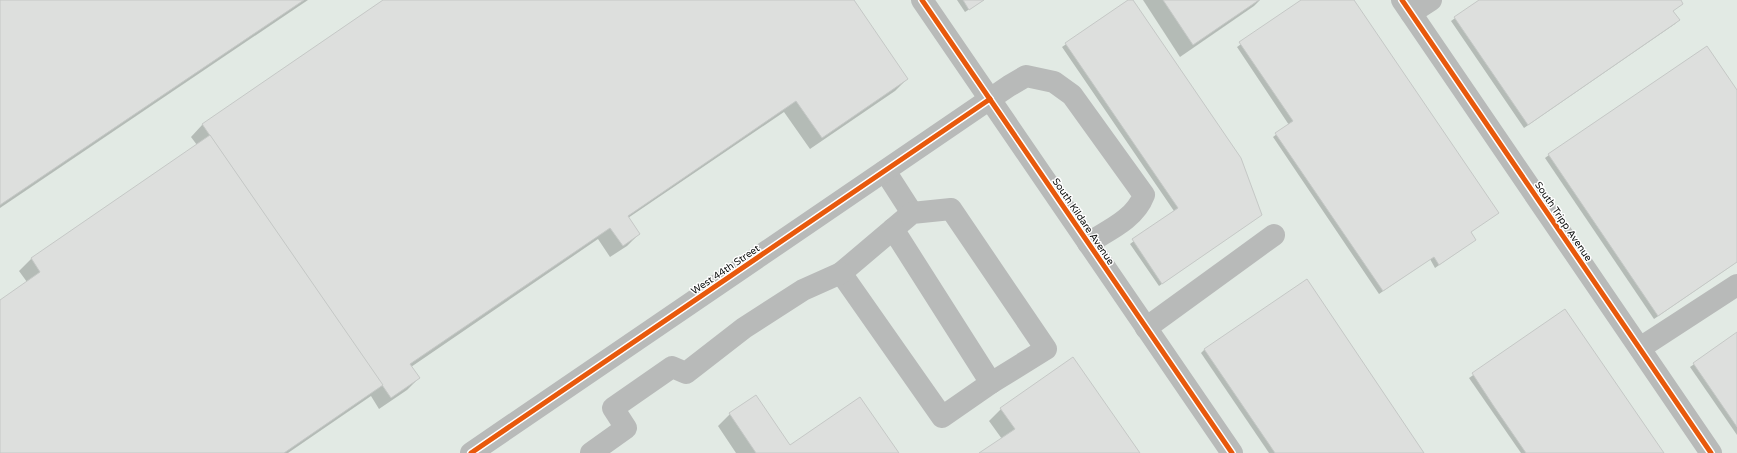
<svg xmlns="http://www.w3.org/2000/svg" width="1737" height="453" font-family="'Varela Round',sans-serif">
<rect width="100%" height="100%" fill="#f4f8f5"/>
<rect fill="#e2eae4" x="0" y="0" width="1737" height="453"/>
<g fill="#0003">
<polygon points="0,0 308,0 0,208"/>
<polygon points="384,0 853,0 907,79 895,91 810,149 784,112 628,218 639,234 627,246 610,257 598,239 411,367 419,378 407,390 379,409 371,396 288,453 0,453 0,301 27,282 19,271 31,259 197,145 191,137 202,125"/>
<polygon points="957,0 984,0 965,12"/>
<polygon points="1130,0 1132,0 1260,215 1159,286 1130,244 1174,211 1062,47"/>
<polygon points="1143,0 1260,0 1254,6 1180,57"/>
<polygon points="1303,0 1353,0 1475,240 1435,268 1430,259 1379,294 1273,137 1289,125 1237,47"/>
<polygon points="1480,0 1679,0 1682,4 1672,11 1679,20 1675,24 1524,128 1451,21"/>
<polygon points="1737,92 1737,262 1654,319 1545,158 1549,155"/>
<polygon points="1565,310 1662,453 1521,453 1469,378"/>
<polygon points="1737,334 1737,435 1690,367"/>
<polygon points="1205,349 1424,453 1269,453 1201,353"/>
<polygon points="1001,409 1139,453 980,453 1002,439 989,421"/>
<polygon points="730,414 790,446 897,453 736,453 718,426"/>
</g>
<g fill="#dddfdd" stroke="#c5c8c6">
<polygon points="0,0 304,0 0,205"/>
<polygon points="383,0 854,0 908,79 822,138 796,101 628,216 640,234 623,246 610,228 410,364 420,378 391,398 202,124"/>
<polygon points="963,0 984,0 969,10"/>
<polygon points="1128,0 1133,0 1241,158 1262,215 1162,284 1132,239 1178,208 1065,43"/>
<polygon points="1163,0 1259,0 1193,45"/>
<polygon points="1301,0 1354,0 1499,213 1471,232 1476,240 1439,265 1434,257 1383,291 1275,133 1293,121 1239,42"/>
<polygon points="1479,0 1681,0 1683,4 1673,11 1680,20 1528,125 1454,17"/>
<polygon points="1707,46 1737,90 1737,262 1658,316 1548,154"/>
<polygon points="210,135 383,385 284,453 0,453 0,300 40,272 31,258"/>
<polygon points="1307,279 1422,450 1424,453 1275,453 1204,349"/>
<polygon points="1565,309 1589,344 1664,453 1526,453 1493,405 1472,373"/>
<polygon points="1737,332 1737,427 1693,363"/>
<polygon points="1073,357 1140,453 979,453 1015,429 1000,408"/>
<polygon points="756,395 790,445 860,397 899,453 756,453 729,413"/>
</g>
<g fill="none" stroke-linecap="round" stroke-linejoin="round">
<g stroke="#b8bab9" stroke-width="22">
<polyline points="922,0 1232,453"/>
<polyline points="1402,0 1711,453"/>
<polyline points="1411,13 1431,0"/>
<polyline points="885,171 912,213"/>
<polygon points="951,209 1046,349 991,383 942,417 841,273 912,213"/>
<polyline points="893,229 991,383"/>
<polyline points="1146,328 1274,235"/>
<polyline points="1640,348 1737,285"/>
<path d="M471,453L1009,86L1026,76L1054,82L1072,95L1144,195C1135,219 1109,230 1088,243"/>
<polyline points="591,453 626,428 613,408 672,367 686,373 744,328 803,290 841,273"/>
</g>
<defs>
<g id="cycleway">
<polyline points="922,0 1232,453"/>
<polyline points="1402,0 1711,453"/>
<polyline points="471,453 990,99"/>
</g>
</defs>
<use href="#cycleway" stroke="#fff" stroke-width="8"/>
<use href="#cycleway" stroke="#e8590c" stroke-width="5"/>
</g>
<g text-anchor="middle" stroke-width="3" stroke-linejoin="round" paint-order="stroke">
<g font-size="10" fill="#0d0f0e" stroke="#fff">
<text transform="translate(1084 221) rotate(56)" y="4">South Kildare Avenue</text>
<text transform="translate(1564 221) rotate(56)" y="4">South Tripp Avenue</text>
<text transform="translate(725 269) rotate(-34)" y="4">West 44th Street</text>
</g>
</g>
</svg>
